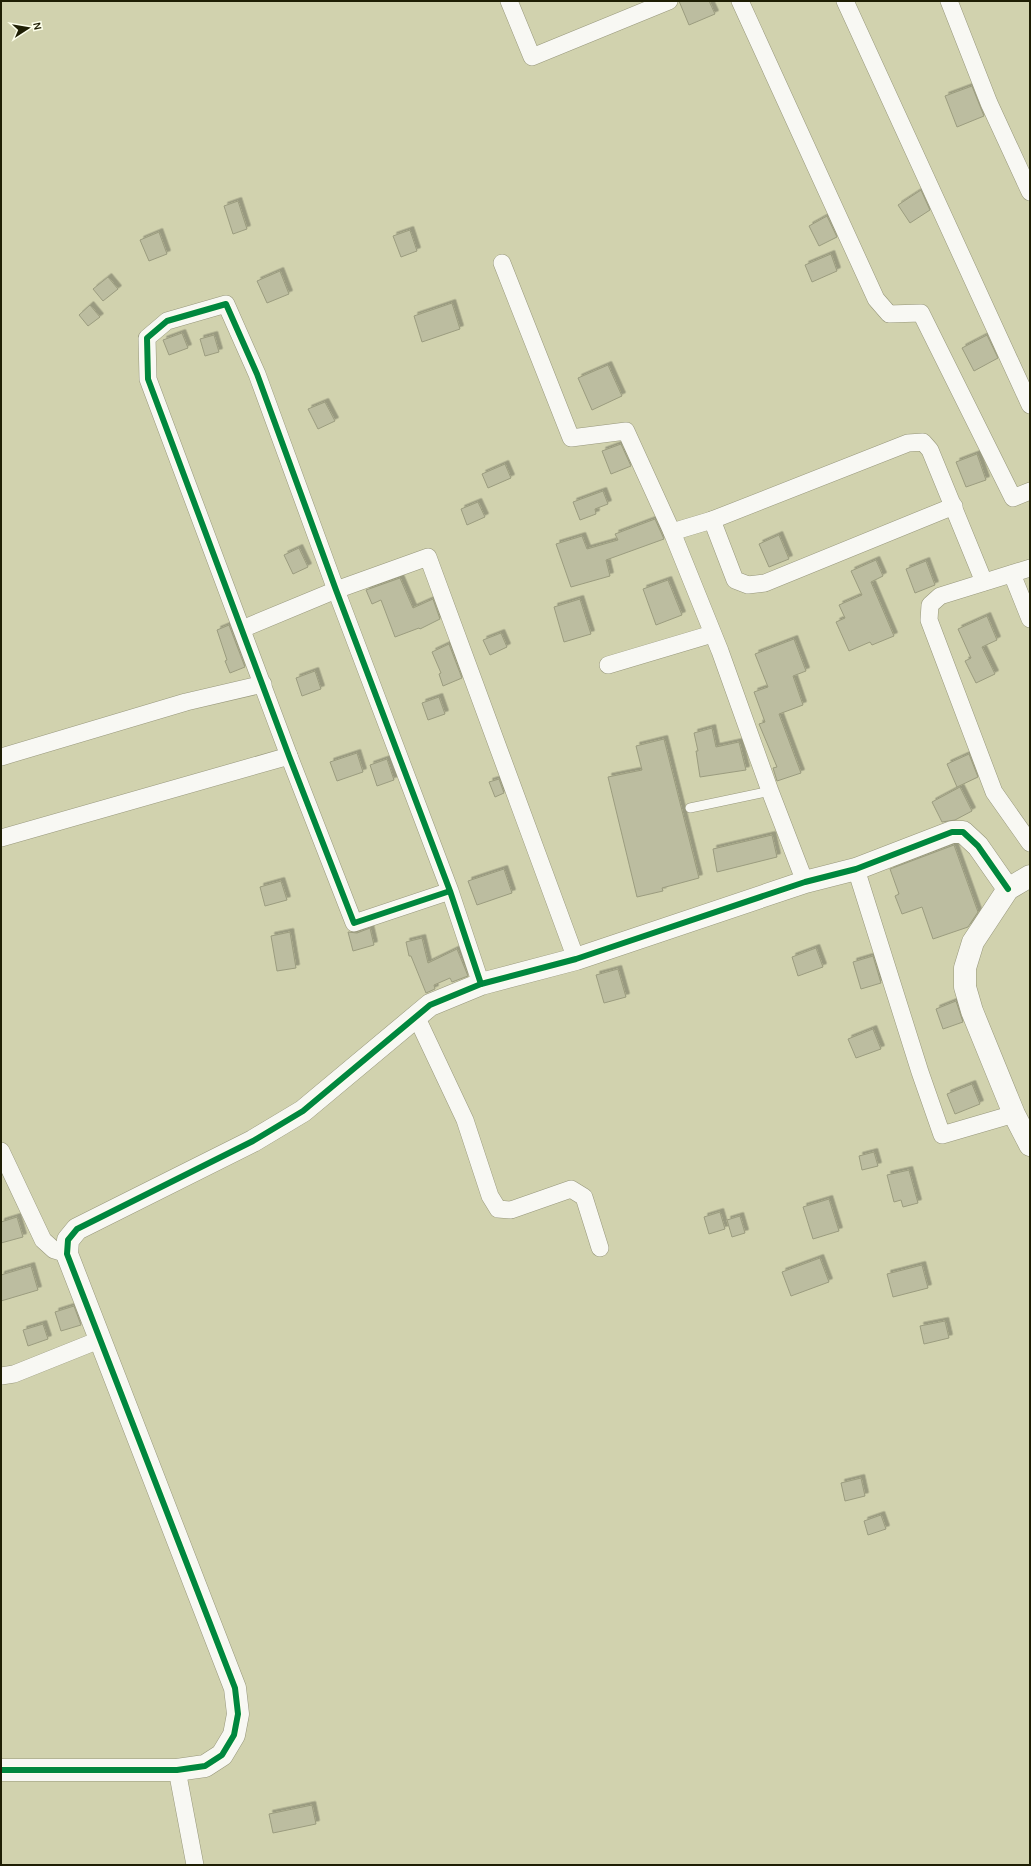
<svg xmlns="http://www.w3.org/2000/svg" width="1031" height="1866" font-family="Karla,sans-serif">
<defs>
<filter id="shadow"><feDropShadow dx="3.5" dy="-3.5" stdDeviation="0" flood-color="#0004"/></filter>
</defs>
<rect width="100%" height="100%" fill="#d1d2ae"/>
<g fill="#bcbda0" stroke="#9b9c7f" filter="url(#shadow)">
<polygon points="679,1 709,1 715,14 689,25"/>
<polygon points="972,86 984,116 957,127 945,96"/>
<polygon points="921,190 930,210 910,223 898,205"/>
<polygon points="238,201 247,229 233,234 224,206"/>
<polygon points="827,216 837,237 819,246 809,226"/>
<polygon points="410,230 417,251 401,257 393,236"/>
<polygon points="159,232 167,254 149,261 140,240"/>
<polygon points="831,254 837,271 812,282 805,265"/>
<polygon points="280,271 289,294 267,303 257,281"/>
<polygon points="108,277 118,289 103,301 93,289"/>
<polygon points="452,303 460,329 422,342 414,316"/>
<polygon points="90,305 100,317 88,326 79,315"/>
<polygon points="182,333 188,348 169,355 163,340"/>
<polygon points="214,335 219,352 205,356 200,339"/>
<polygon points="987,335 998,358 974,371 962,348"/>
<polygon points="608,365 622,396 592,410 578,378"/>
<polygon points="325,402 335,421 318,429 308,409"/>
<polygon points="621,444 631,466 611,474 602,451"/>
<polygon points="977,454 986,480 966,487 956,462"/>
<polygon points="505,464 511,478 488,488 482,474"/>
<polygon points="603,491 608,504 595,509 596,514 580,520 573,502"/>
<polygon points="478,502 485,517 467,525 461,509"/>
<polygon points="655,519 664,539 606,560 610,576 571,587 556,544 582,536 587,549 618,540 615,534"/>
<polygon points="779,535 789,559 769,567 759,544"/>
<polygon points="299,548 308,567 293,574 284,555"/>
<polygon points="876,560 883,576 871,582 894,636 872,645 870,642 849,651 836,622 845,618 839,605 862,595 851,571"/>
<polygon points="926,561 935,585 915,593 906,569"/>
<polygon points="400,578 413,608 433,599 440,619 420,629 419,628 395,637 381,600 372,604 366,590"/>
<polygon points="668,580 682,615 656,625 643,589"/>
<polygon points="580,599 591,634 564,642 554,607"/>
<polygon points="987,616 997,640 982,647 995,674 976,683 965,661 971,658 958,629"/>
<polygon points="229,625 245,667 230,673 225,661 227,660 217,630"/>
<polygon points="501,633 507,647 490,655 483,640"/>
<polygon points="794,639 806,671 793,676 803,705 779,714 801,773 777,781 773,768 777,767 759,724 765,722 754,692 768,687 755,654"/>
<polygon points="449,644 462,678 443,686 439,674 441,673 432,652"/>
<polygon points="315,671 321,689 302,696 296,678"/>
<polygon points="439,697 445,714 428,720 422,703"/>
<polygon points="712,728 716,747 739,742 746,770 700,777 696,751 698,751 694,733"/>
<polygon points="664,739 699,878 662,888 663,891 637,897 608,777 642,770 636,746"/>
<polygon points="357,753 363,772 337,781 330,762"/>
<polygon points="969,754 978,777 957,787 947,764"/>
<polygon points="387,759 394,780 377,786 370,765"/>
<polygon points="499,779 504,793 495,797 489,782"/>
<polygon points="960,787 972,811 955,820 942,822 932,802"/>
<polygon points="772,835 777,857 717,872 713,849"/>
<polygon points="954,845 978,912 968,927 933,939 922,907 902,914 895,896 899,894 890,869"/>
<polygon points="504,869 512,893 477,905 468,881"/>
<polygon points="281,881 287,900 265,906 260,887"/>
<polygon points="370,928 374,945 353,951 348,932 357,933"/>
<polygon points="290,932 296,968 277,971 271,936"/>
<polygon points="422,938 428,963 457,949 468,976 452,982 450,978 434,985 435,989 426,993 411,956 409,956 406,942"/>
<polygon points="816,948 823,967 798,976 792,957"/>
<polygon points="873,956 881,983 861,989 853,962"/>
<polygon points="618,969 626,997 604,1003 596,975"/>
<polygon points="956,1001 963,1022 943,1029 936,1009"/>
<polygon points="873,1029 881,1049 856,1058 848,1039"/>
<polygon points="972,1084 980,1104 955,1114 947,1094"/>
<polygon points="874,1152 878,1166 862,1170 859,1156"/>
<polygon points="909,1170 918,1203 903,1207 901,1200 894,1202 887,1175"/>
<polygon points="829,1199 839,1231 813,1239 803,1207"/>
<polygon points="720,1212 725,1229 709,1234 704,1217"/>
<polygon points="740,1216 745,1233 732,1237 727,1220"/>
<polygon points="17,1217 23,1237 1,1243 1,1222"/>
<polygon points="820,1258 829,1282 791,1296 782,1272"/>
<polygon points="922,1265 928,1288 893,1297 887,1274"/>
<polygon points="31,1266 38,1290 1,1301 1,1275"/>
<polygon points="74,1306 81,1325 61,1331 55,1312"/>
<polygon points="945,1321 949,1338 924,1344 920,1326"/>
<polygon points="43,1324 48,1339 28,1346 23,1330"/>
<polygon points="861,1478 865,1496 845,1501 841,1483"/>
<polygon points="881,1515 886,1529 868,1535 864,1521"/>
<polygon points="312,1805 316,1824 273,1833 269,1814"/>
</g>
<g fill="none" stroke-linecap="round" stroke-linejoin="round">
<defs>
<polyline id="lane" points="690,808 770,791"/>
<g id="street">
<polyline points="509,1 532,57 669,1"/>
<polyline points="740,1 876,299 889,314 921,313 1013,498 1030,491"/>
<polyline points="845,1 1030,405"/>
<polyline points="949,1 989,103 1030,192"/>
<polyline points="502,263 571,438 626,431 672,532 720,651 770,791 805,882"/>
<polyline points="712,520 735,580 748,585 765,583 954,506"/>
<polyline points="672,532 712,520 908,443 923,442 930,450 984,582"/>
<polyline points="1030,568 940,596 930,605 929,620 994,792 1030,843"/>
<polyline points="1012,574 1030,619"/>
<polyline points="242,629 336,590 428,557 576,959"/>
<polyline points="608,665 712,634"/>
<polyline points="1,757 186,702 263,684"/>
<polyline points="1,838 289,756"/>
<polyline points="856,869 920,1072 942,1135 1014,1114"/>
<polyline points="450,891 354,923 289,756 148,379 147,338 167,321 226,304 257,374 336,590 450,891 481,984"/>
<polyline points="416,1016 465,1120 490,1196 498,1209 511,1210 571,1189 584,1197 600,1248"/>
<polyline points="1,1151 43,1240 54,1250 67,1254"/>
<polyline points="1,1376 14,1374 99,1340"/>
<polyline points="177,1770 195,1865"/>
</g>
<g id="secondary">
<polyline points="1030,876 1008,889 973,942 965,968 965,987 972,1011 1014,1114 1030,1145"/>
<polyline points="1,1770 177,1770 205,1766 222,1755 234,1735 238,1714 235,1688 67,1254 68,1240 77,1229 253,1141 303,1111 430,1005 481,984 576,959 805,882 856,869 952,832 963,832 978,846 1008,889"/>
</g>
</defs>
<use href="#lane" stroke="#97977b" stroke-width="10"/>
<use href="#street" stroke="#97977b" stroke-width="18"/>
<use href="#secondary" stroke="#97977b" stroke-width="23"/>
<use href="#lane" stroke="#f8f8f3" stroke-width="9"/>
<use href="#street" stroke="#f8f8f3" stroke-width="17"/>
<use href="#secondary" stroke="#f8f8f3" stroke-width="22"/>
<defs>
<g id="cycleway">
<polyline points="450,891 354,923 289,756 148,379 147,338 167,321 226,304 257,374 336,590 450,891 481,984"/>
<polyline points="1,1770 177,1770 205,1766 222,1755 234,1735 238,1714 235,1688 67,1254 68,1240 77,1229 253,1141 303,1111 430,1005 481,984 576,959 805,882 856,869 952,832 963,832 978,846 1008,889"/>
</g>
</defs>
<use href="#cycleway" stroke="#fdffeb" stroke-width="8"/>
<use href="#cycleway" stroke="#00873e" stroke-width="6"/>
</g>
<rect width="1031" height="1866" fill="none" stroke="#1e1e04" stroke-width="4"/>
<g transform="translate(28 28) rotate(78)" stroke="#fdffeb" stroke-width="3" paint-order="stroke">
<path d="M0-3L7 15L0 10L-7 15Z" fill="#1e1e04"/>
<text y="-6" font-size="11" font-weight="bold" text-anchor="middle" fill="#1e1e04">N</text>
</g>
</svg>
